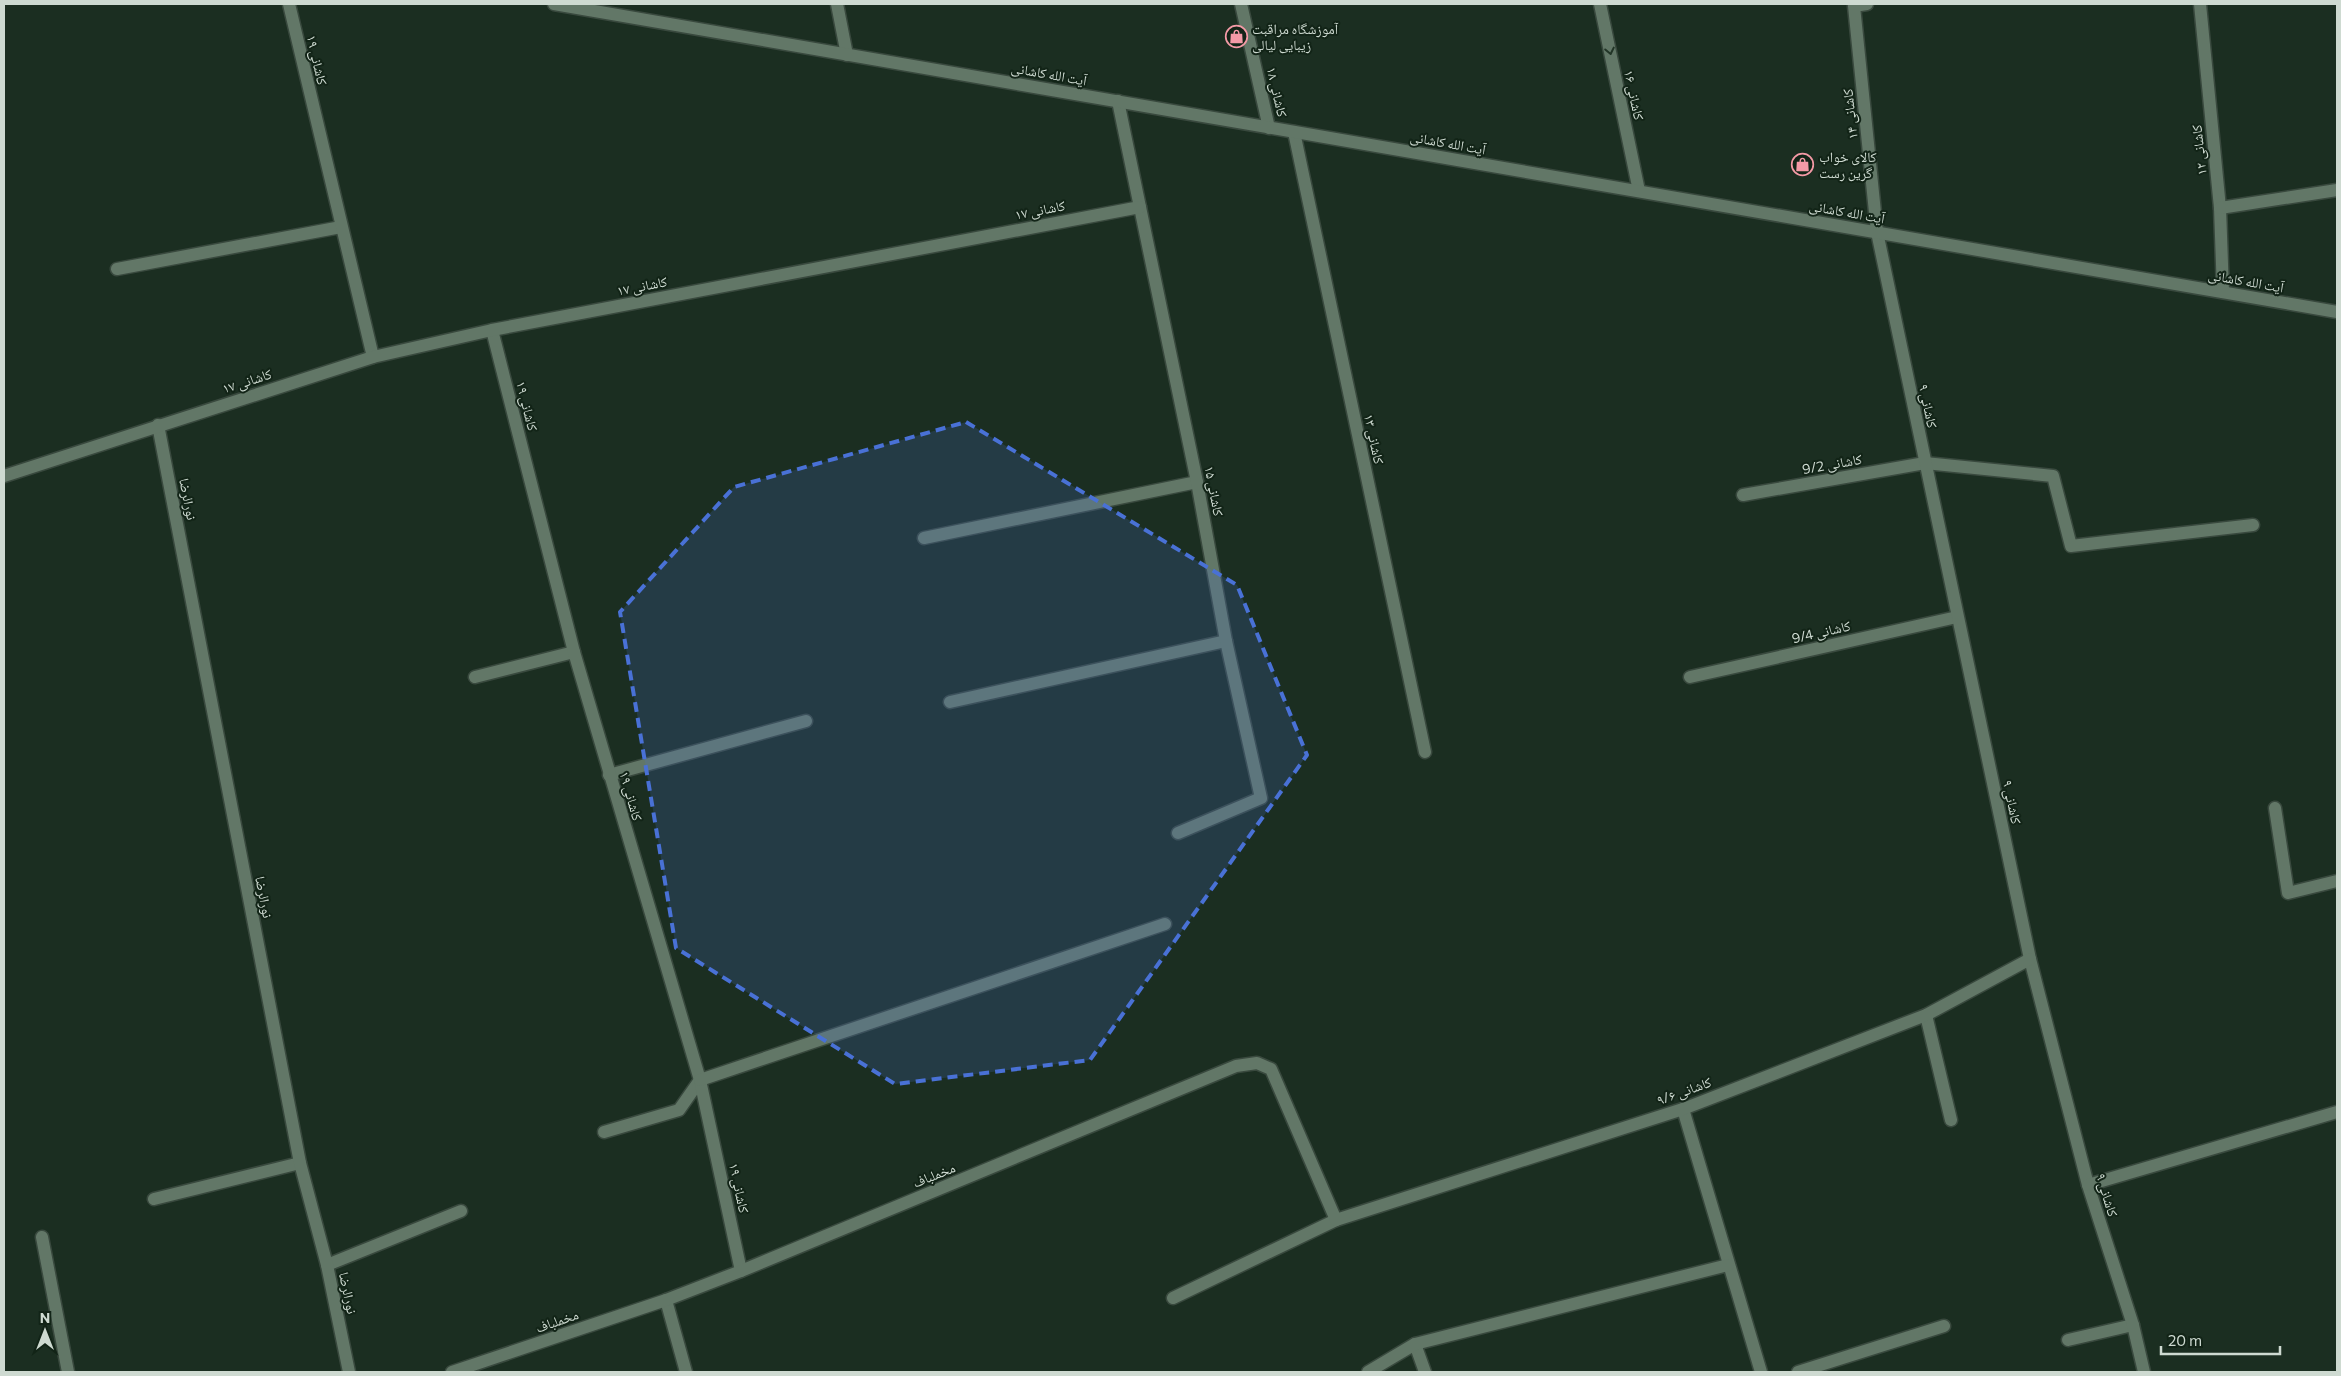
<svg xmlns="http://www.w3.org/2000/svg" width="2341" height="1376" font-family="Commissioner,'Noto Naskh Arabic',sans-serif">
<rect width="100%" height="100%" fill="#1b2e21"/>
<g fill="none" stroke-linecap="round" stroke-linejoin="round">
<defs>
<g id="lane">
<polyline points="1241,4 1269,128"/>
<polyline points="1867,4 1854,6 1877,232"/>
<polyline points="117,269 341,227"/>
<polyline points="1743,495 1925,463 2053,476 2071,546 2253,525"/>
<polyline points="924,538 1197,482"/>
<polyline points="475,677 574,652"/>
<polyline points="1690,677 1957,617"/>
<polyline points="950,702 1226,641"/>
<polyline points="609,775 806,721"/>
<polyline points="2275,808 2288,893 2337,881"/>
<polyline points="1926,1015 1951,1120"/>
<polyline points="604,1132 679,1110 700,1080"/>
<polyline points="154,1199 300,1163"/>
<polyline points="42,1237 68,1372"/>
<polyline points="327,1265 461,1211"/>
<polyline points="1173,1298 1336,1220"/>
<polyline points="2068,1340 2133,1325"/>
<polyline points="1415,1344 1425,1372"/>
<polyline points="1798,1372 1944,1326"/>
</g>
<g id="street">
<polyline points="289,4 373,357"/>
<polyline points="837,4 847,55"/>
<polyline points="1600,4 1639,191"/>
<polyline points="2200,4 2220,208 2223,292"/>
<polyline points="1118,101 1197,482 1226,641 1261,798 1178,833"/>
<polyline points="1294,132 1425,752"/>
<polyline points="2220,208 2337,190"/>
<polyline points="1877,232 2030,959 2088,1185 2133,1325 2144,1372"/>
<polyline points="492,330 574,652 700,1080 741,1271"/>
<polyline points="158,425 300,1163 327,1265 349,1372"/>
<polyline points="4,476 373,357 492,330 1140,207"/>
<polyline points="700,1080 1165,924"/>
<polyline points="1683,1109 1761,1372"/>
<polyline points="2088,1185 2337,1112"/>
<polyline points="666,1300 686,1372"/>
<polyline points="452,1372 666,1300 741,1271 1236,1066 1257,1063 1271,1069 1336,1220 1683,1109 1926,1015 2030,959"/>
<polyline points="1368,1372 1415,1344 1728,1265"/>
</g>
<polyline id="secondary" points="554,4 2337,312"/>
</defs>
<use href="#lane" stroke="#39493e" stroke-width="15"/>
<use href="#street" stroke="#39493e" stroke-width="15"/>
<use href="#secondary" stroke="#39493e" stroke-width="15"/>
<use href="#lane" stroke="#627767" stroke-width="12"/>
<use href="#street" stroke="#627767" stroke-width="12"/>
<use href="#secondary" stroke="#627767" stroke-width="12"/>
</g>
<defs><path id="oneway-chevron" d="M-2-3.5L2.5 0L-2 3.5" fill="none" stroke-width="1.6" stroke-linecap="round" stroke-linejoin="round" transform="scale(1.25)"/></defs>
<use stroke="#223527" href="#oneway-chevron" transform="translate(1610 51) rotate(78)"/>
<path fill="#4971d6" fill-opacity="0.2" stroke="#4971d6" stroke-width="4" stroke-dasharray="10 6" stroke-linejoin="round" d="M966,422L1237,585L1307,755L1090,1060L895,1084L676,948L620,612L734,487Z"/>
<defs>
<symbol id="shop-ring" viewBox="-11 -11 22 22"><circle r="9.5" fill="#122417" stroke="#f49aa6" stroke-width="1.5"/><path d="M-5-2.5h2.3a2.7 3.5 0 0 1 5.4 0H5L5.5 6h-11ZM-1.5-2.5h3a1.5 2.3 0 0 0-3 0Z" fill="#f49aa6"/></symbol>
</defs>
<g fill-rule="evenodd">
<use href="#shop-ring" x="1224" y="24" width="25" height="25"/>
<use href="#shop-ring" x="1790" y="152" width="25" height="25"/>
</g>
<g text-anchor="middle" stroke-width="4" stroke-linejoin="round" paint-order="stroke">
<g font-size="14" fill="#cedad1" stroke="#122417" text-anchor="start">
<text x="1252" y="34">آموزشگاه مراقبت<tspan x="1252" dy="16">زیبایی لیالی</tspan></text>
<text x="1819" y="162">کالای خواب<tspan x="1819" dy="16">گرین رست</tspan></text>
</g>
<g font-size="14" fill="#cedad1" stroke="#122417">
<text transform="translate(317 60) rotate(77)" y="5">کاشانی ۱۹</text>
<text transform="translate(1049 74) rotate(10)" y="5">آیت الله کاشانی</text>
<text transform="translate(1277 92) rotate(77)" y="5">کاشانی ۱۸</text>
<text transform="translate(1634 95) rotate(78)" y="5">کاشانی ۱۶</text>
<text transform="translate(1850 114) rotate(-96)" y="5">کاشانی ۱۴</text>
<text transform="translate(1448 143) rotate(10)" y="5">آیت الله کاشانی</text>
<text transform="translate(2199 150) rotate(-96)" y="5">کاشانی ۱۲</text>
<text transform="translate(1040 210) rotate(-11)" y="5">کاشانی ۱۷</text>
<text transform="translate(1847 212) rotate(10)" y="5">آیت الله کاشانی</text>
<text transform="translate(2246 281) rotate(10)" y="5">آیت الله کاشانی</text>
<text transform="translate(642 286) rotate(-11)" y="5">کاشانی ۱۷</text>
<text transform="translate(247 381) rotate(-18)" y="5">کاشانی ۱۷</text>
<text transform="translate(527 406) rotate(76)" y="5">کاشانی ۱۹</text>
<text transform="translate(1928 406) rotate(78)" y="5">کاشانی ۹</text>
<text transform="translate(1374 439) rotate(78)" y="5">کاشانی ۱۳</text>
<text transform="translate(1832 464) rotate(-10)" y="5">کاشانی 9/2</text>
<text transform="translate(1214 491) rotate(79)" y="5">کاشانی ۱۵</text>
<text transform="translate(188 499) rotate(79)" y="5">نورالرضا</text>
<text transform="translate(1821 632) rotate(-13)" y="5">کاشانی 9/4</text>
<text transform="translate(631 796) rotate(74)" y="5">کاشانی ۱۹</text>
<text transform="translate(2012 802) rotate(78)" y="5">کاشانی ۹</text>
<text transform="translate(264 897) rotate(79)" y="5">نورالرضا</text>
<text transform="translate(1684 1091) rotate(-20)" y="5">کاشانی ۹/۶</text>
<text transform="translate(934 1175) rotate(-22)" y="5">مخملباف</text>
<text transform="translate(739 1188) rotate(78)" y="5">کاشانی ۱۹</text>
<text transform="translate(2107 1195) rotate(73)" y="5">کاشانی ۹</text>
<text transform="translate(348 1293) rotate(78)" y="5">نورالرضا</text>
<text transform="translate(557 1321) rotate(-19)" y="5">مخملباف</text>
</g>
</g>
<rect width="2341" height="1376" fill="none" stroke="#cedad1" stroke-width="10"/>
<g transform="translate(45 1331)" stroke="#122417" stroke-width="4" paint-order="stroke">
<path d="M0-4L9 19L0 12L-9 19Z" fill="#cedad1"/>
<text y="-8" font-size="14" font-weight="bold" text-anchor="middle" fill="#cedad1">N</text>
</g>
<path d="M2161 1346v8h119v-8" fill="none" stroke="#cedad1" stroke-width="2.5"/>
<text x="2168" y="1346" font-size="15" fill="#cedad1" stroke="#122417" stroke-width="4" paint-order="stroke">20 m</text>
</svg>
